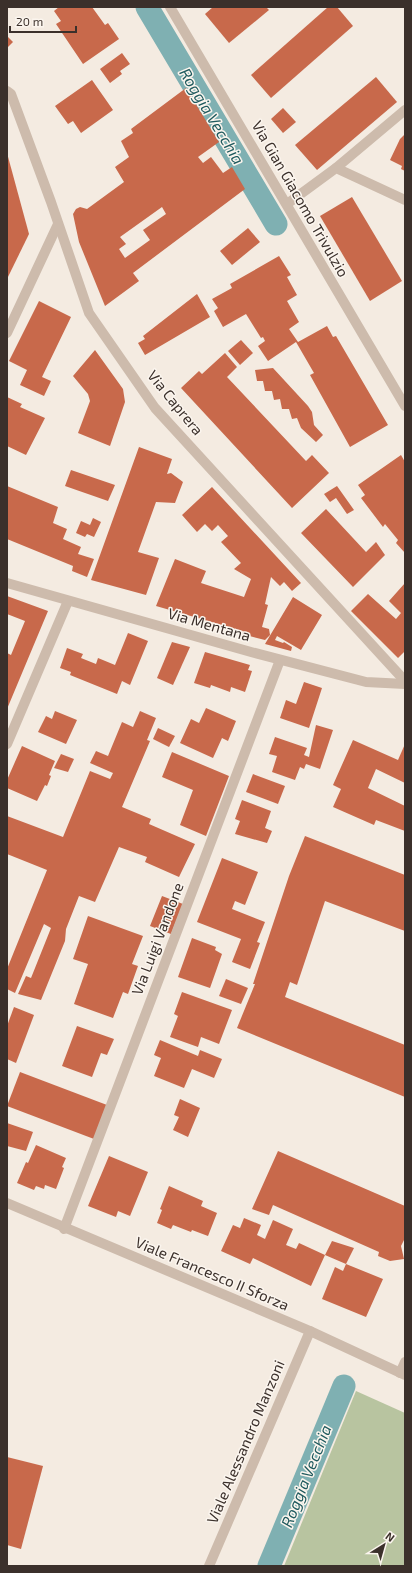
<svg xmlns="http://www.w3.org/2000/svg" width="412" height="1573" font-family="'Exo 2',sans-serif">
<rect width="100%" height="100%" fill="#f4ebe1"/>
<polygon fill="#b8c4a0" points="356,1391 405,1413 405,1566 284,1566"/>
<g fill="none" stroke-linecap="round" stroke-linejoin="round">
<g stroke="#7fb0b2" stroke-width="23">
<polyline points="147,7 276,224"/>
<polyline points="269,1566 344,1386"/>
</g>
</g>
<g fill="#c8694b" fill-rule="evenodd">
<polygon points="59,7 92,7 105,25 108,23 119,39 83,64 56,24 61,21 54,11"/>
<polygon points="213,7 266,7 269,10 229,43 205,14"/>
<polygon points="328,7 337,7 353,26 271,98 251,75"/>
<polygon points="7,36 13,42 7,48"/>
<polygon points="122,53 130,64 120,71 122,74 110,83 100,69"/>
<polygon points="376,77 397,102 317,170 295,145"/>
<polygon points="92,80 113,110 81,133 73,121 68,124 55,106"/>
<path d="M186,88L219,142L198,157L203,163L211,157L223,173L232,167L245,189L133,273L139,281L105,306L79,242L73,214L76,209L80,207L87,209L124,182L115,167L129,157L121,141L133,133L131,129ZM162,207L166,214L143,230L150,240L125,258L119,249L126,244L120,237Z"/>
<polygon points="283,108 296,122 283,133 271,119"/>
<polygon points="405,134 405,171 401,169 402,166 390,160 400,139"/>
<polygon points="7,153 29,234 7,279"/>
<polygon points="352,197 402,281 370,301 320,216"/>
<polygon points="248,228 260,242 232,265 220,251"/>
<polygon points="279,256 291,275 287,277 297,295 287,301 299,322 289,329 298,342 327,326 333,337 336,336 388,425 350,447 310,375 314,373 296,342 268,361 258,346 265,341 263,337 261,338 246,314 223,327 214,311 218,308 212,299 232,288 230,284"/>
<polygon points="197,294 210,317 145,355 138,343 145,339 143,336"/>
<polygon points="39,301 71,317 42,377 51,381 44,396 20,385 27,370 9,361"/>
<polygon points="241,340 253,353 240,365 228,351"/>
<polygon points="95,350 123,389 125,402 110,446 78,433 90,401 88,394 73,376"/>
<polygon points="225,353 237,367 227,377 306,461 312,455 329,473 292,508 181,388 199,371 202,374"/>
<polygon points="273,368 308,406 312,412 314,425 323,435 316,442 301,428 297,418 292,419 289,409 282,409 280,399 274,400 272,391 265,391 263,381 257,381 255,370"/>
<polygon points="7,397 22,404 20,407 45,418 26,455 7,446"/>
<polygon points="139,447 172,459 167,474 171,473 183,482 175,503 156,502 138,552 159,558 146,595 91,580"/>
<polygon points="401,455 405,462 405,553 396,543 398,540 385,524 383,527 361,498 365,495 358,485"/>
<polygon points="71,470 115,485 108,501 65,486"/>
<polygon points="7,486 58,507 53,523 67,529 63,539 81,547 78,554 94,559 87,577 72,571 73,566 7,539"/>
<polygon points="337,486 354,510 347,514 336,498 330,502 324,494"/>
<polygon points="212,487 301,583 292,591 284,582 280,586 271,577 265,604 268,605 262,627 269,629 270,635 265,640 242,634 243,631 156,606 175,559 206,571 201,583 244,597 251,579 234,569 241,563 221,542 228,536 218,525 212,531 205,524 197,532 182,515"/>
<polygon points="326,509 366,552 376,542 385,555 353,587 301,533"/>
<polygon points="93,518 101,522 94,537 87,534 85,537 76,533 81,521 90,525"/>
<polygon points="405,583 405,651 398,658 351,611 368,594 396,619 401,613 389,601"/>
<polygon points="7,596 48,611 7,709 7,653 11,655 25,621 7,614"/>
<polygon points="293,597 322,615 301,650 277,636 275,640 283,643 284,642 292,647 291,651 265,644"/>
<polygon points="128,633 148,641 130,685 122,681 117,694 70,675 71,672 60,668 67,648 83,654 81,658 96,664 98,658 115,665"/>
<polygon points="172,642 190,647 173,685 157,678"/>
<polygon points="205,652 250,665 248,670 252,671 245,692 231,687 230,692 211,685 210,688 194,683"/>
<polygon points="304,682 322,688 309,728 280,718 286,700 296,704"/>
<polygon points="206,708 236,721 228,741 222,738 213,758 180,743 191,719 199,723"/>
<polygon points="55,711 77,720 66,744 38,732 46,716 52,719"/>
<polygon points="140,711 156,718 147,740 150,741 122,807 151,819 149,824 195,844 179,877 145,862 147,857 119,847 95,902 79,896 66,929 65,941 41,1000 18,994 26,976 31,978 51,928 44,924 15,993 7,989 7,969 47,870 7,854 7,816 63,837 90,771 110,779 113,773 90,763 96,751 108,756 122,722 133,727"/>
<polygon points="316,725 333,730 320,769 306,764 304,769 300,767 295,780 272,772 277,756 269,754 275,737 307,748 304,755 309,757"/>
<polygon points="158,728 175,736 169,747 153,739"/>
<polygon points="353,740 398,760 405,744 405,783 376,769 368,788 405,806 405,831 376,820 374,825 333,807 341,789 333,785"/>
<polygon points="22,746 55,761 49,775 51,776 47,786 45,785 37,801 7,788 7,780"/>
<polygon points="172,752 229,776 206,836 180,825 193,790 162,777"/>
<polygon points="61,754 74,759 68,772 54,768"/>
<polygon points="253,774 285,786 278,804 246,792"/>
<polygon points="242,800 271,811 265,828 272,831 267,843 235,834 240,821 235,819"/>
<polygon points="305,836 405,875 405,931 325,901 297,985 290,982 285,997 405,1045 405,1097 237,1028 255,984 253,984 289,876"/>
<polygon points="222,858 258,872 245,905 235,901 232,909 265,922 257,942 260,943 250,969 232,962 241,939 197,922"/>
<polygon points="162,896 183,904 171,934 150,926"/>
<polygon points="88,916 143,936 132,964 138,966 128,994 123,992 113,1018 74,1004 88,964 73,959"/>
<polygon points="192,938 216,947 215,950 222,954 210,988 178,977"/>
<polygon points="226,979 248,988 241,1004 219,996"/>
<polygon points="182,992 232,1010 219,1044 201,1037 198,1047 170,1037 178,1016 174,1014"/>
<polygon points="14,1007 34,1015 16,1063 7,1059 7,1026"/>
<polygon points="77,1026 114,1039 107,1055 101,1053 92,1077 62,1066"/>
<polygon points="160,1040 198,1056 200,1050 222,1059 214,1078 192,1069 184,1088 154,1076 161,1058 154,1055"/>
<polygon points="20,1072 107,1105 94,1139 7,1106"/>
<polygon points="180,1099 200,1108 188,1137 173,1130 179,1117 174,1115"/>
<polygon points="7,1123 33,1132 26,1151 7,1146"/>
<polygon points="36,1145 66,1158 62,1167 64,1168 56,1189 45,1185 44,1189 36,1186 34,1190 17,1183 26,1162 28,1163"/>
<polygon points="278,1151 405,1206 405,1238 401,1246 404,1259 390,1261 378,1256 379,1252 273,1205 269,1215 252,1209"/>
<polygon points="109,1156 148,1172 130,1216 118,1211 116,1217 88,1206"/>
<polygon points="169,1186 203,1201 201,1206 217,1213 208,1236 192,1230 191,1232 173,1225 171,1229 157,1223 162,1210 160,1209"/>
<polygon points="244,1218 261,1225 257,1235 265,1239 273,1220 293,1229 286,1245 296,1249 299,1243 325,1255 332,1241 354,1248 346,1264 325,1255 311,1286 253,1258 250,1264 221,1251 233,1225 240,1228"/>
<polygon points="346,1264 383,1279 366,1317 322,1299 335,1267 343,1271"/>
<polygon points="7,1457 43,1466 21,1549 7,1545"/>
</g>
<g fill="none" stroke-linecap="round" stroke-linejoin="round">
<g stroke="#cdbbac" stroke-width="10">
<polyline points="170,7 405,406"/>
<polyline points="7,91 11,94 51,202 89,313 155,408 405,681"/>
<polyline points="336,168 405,110"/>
<polyline points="287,204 336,168 405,200"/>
<polyline points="7,333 58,224"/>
<polyline points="7,583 251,652 366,682 405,684"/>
<polyline points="7,744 68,601"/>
<polyline points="7,1203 310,1331 405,1375"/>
<polyline points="64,1229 280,660"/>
<polyline points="400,1373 405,1362"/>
<polyline points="209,1566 310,1331"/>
</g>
</g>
<g text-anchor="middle" stroke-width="3" stroke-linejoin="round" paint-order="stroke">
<g font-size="15" fill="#3b302b" stroke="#fbf5ee">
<text transform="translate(300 199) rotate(60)" y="5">Via Gian Giacomo Trivulzio</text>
<text transform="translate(175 403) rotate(51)" y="5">Via Caprera</text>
<text transform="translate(209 625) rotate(16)" y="5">Via Mentana</text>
<text transform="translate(158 939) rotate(-69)" y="5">Via Luigi Vandone</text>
<text transform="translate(212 1274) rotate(23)" y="5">Viale Francesco II Sforza</text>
<text transform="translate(246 1442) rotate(-67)" y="5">Viale Alessandro Manzoni</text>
</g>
<g font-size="16" font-style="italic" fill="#1f5a5e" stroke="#fbf5ee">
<text transform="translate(212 116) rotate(59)" y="6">Roggia Vecchia</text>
<text transform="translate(306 1476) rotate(-68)" y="6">Roggia Vecchia</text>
</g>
</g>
<rect width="412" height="1573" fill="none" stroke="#3b302b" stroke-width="16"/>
<g transform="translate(384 1545) rotate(37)" stroke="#fbf5ee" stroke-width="3" paint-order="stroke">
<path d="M0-3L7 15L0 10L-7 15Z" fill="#3b302b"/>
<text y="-6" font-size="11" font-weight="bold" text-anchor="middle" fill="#3b302b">N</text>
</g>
<path d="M10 26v6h66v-6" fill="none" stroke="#3b302b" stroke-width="2"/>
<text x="16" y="26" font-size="12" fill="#3b302b" stroke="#fbf5ee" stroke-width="3" paint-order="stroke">20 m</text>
</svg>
